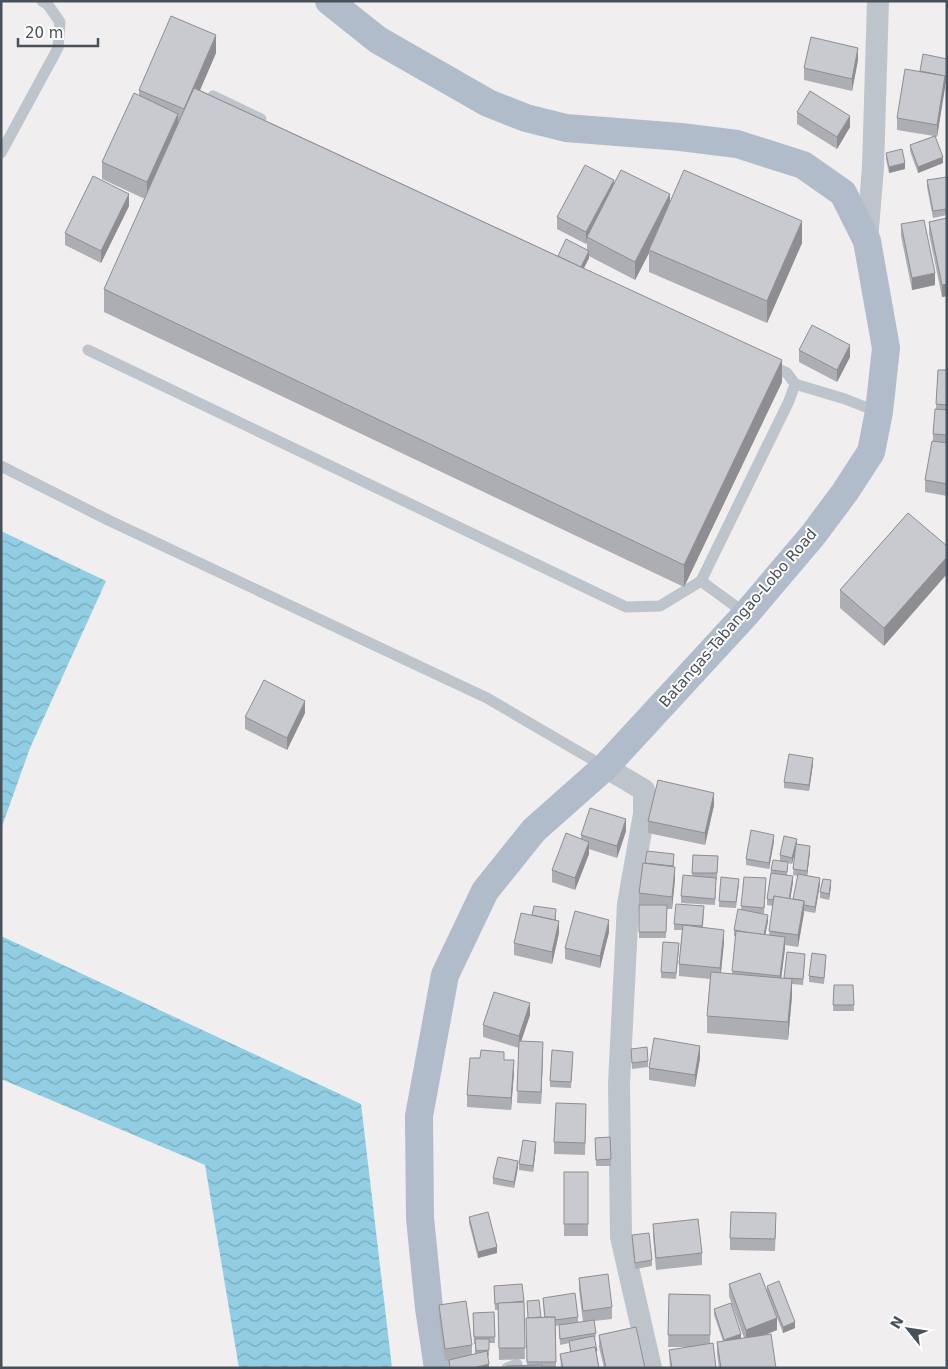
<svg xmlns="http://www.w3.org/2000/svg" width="948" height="1369" font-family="'DejaVu Sans',sans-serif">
<defs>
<pattern id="water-waves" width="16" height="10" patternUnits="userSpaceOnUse" patternTransform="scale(1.25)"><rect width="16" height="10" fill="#91cee3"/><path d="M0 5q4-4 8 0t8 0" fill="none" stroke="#78aabb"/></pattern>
</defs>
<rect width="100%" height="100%" fill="#f0eeee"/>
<g fill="url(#water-waves)">
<polygon points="1,531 106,581 30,748 1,829"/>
<polygon points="1,936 361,1104 392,1368 239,1368 205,1165 1,1079"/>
</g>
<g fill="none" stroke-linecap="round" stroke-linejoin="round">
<g stroke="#bec4cc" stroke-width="11">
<polyline points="213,96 261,119"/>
<polyline points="1,153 58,48 60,22 48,5 42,1"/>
<polyline points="88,350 626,607 660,606 701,581 746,614"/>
<polyline points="795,384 845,399 878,412"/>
<polyline points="1,466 108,520 487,698 605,767"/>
<polyline points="701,581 789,401 795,384 787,373 770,365"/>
<polyline points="507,1368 517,1364"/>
</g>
<g stroke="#bec4cc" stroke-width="22">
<polyline points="867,241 873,167 878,1"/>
<polyline points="605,767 644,790 644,814 628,904 619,1084 621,1237 651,1368"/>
</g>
<polyline stroke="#b0bcca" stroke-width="28" points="329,1 378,40 488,103 526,118 566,128 681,137 737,144 803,165 843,193 867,241 886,348 879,412 871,452 845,492 813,535 746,614 605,767 534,830 485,891 445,975 419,1116 420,1218 429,1308 438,1368"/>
</g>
<g fill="#adaeb3" fill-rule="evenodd">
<polygon points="216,53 200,90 558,256 587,250 587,243 586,244 557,229 557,217 614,184 802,243 767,323 649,272 649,253 635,280 589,256 589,258 584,268 782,382 684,587 104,312 104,289 145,199 102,179 102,162 139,96 139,90"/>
<polygon points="947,59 947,84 945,84 937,137 935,136 943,163 918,173 910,151 910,145 934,136 897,130 897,118 920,71"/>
<polygon points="858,60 852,91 804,80 804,68"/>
<polygon points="797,112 850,127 837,149 797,124"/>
<polygon points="886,153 905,169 889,173 886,159"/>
<polygon points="947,177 947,215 933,218 927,187 927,180"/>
<polygon points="129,206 101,263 65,245 65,233"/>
<polygon points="947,218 947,296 942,297 929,234 929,222"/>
<polygon points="901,224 935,285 912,290 901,236"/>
<polygon points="799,350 850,357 837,382 799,362"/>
<polygon points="938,370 947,370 947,496 925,492 925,480 933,441 933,434 936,409"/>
<polygon points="908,513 884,646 840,608 840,590"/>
<polygon points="305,713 287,750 245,729 245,717"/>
<polygon points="813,764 809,791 784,788 784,782"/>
<polygon points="714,805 705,845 648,833 648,821"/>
<polygon points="626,831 617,858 589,849 589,854 575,890 552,882 552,870 581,839 581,835"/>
<polygon points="774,841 769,869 746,865 746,859"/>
<path d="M797,844L810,852L807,876L820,884L815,913L804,911L798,947L785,945L781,978H784L805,960L803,985L792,984V996L788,1040L707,1033V1016L710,979L679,976V964L682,930H674V924L704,912L703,927L724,942L721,973L732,974L736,936H734V930L741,910L744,877L766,884L764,914L760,913L768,921L765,935H769L773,906L767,905V899L771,870L780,861V855ZM795,850L793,875L798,876L793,899H790L793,882L787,875L788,863L792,864Z"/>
<polygon points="693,855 718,856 717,880 716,880 715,905 681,903 681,896 692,876"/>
<polygon points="674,860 674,866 675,879 672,909 667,909 666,938 639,938 639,893 645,863"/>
<polygon points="739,885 736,908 719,907 719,901"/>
<polygon points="831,886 829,900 820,898 820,892"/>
<polygon points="532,915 556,916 556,920 559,933 552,964 514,955 514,943"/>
<polygon points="609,932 600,968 565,959 565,948"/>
<polygon points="679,949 676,979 661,978 661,972"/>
<polygon points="826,961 824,984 809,982 809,976"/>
<polygon points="834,985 853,985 854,1011 833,1011"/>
<polygon points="530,1015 521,1041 543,1054 541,1104 517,1103 519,1048 483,1037 483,1025"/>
<polygon points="631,1049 648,1061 648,1067 632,1069"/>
<polygon points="573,1058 571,1088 550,1087 550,1081"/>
<polygon points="700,1058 695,1087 649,1080 649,1068"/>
<polygon points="504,1060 514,1072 511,1110 467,1107 467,1095"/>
<polygon points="586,1116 585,1155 554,1154 554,1142"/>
<polygon points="610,1137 611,1166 596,1166 595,1138"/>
<polygon points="536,1148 533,1172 519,1170 519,1164"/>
<polygon points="518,1167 514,1188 493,1184 493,1178"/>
<rect x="564" y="1172" width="24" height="64"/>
<polygon points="469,1217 497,1253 478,1258 469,1223"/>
<polygon points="653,1224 702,1253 702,1265 656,1270 653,1236"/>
<polygon points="776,1225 775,1251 730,1250 730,1238"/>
<polygon points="632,1235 652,1260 652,1266 635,1269 632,1241"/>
<polygon points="579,1278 612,1307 612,1319 594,1321 596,1333 595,1340 599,1368 561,1368 560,1354 570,1352 569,1343 560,1345 559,1325 556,1326 556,1368 507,1368 527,1366 526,1318 528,1318 527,1301 541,1317 544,1317 543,1298 578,1317 578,1322 583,1322 579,1290"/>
<polygon points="729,1284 777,1330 765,1335 776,1368 719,1368 717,1354 717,1342 723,1341 714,1315 714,1309 741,1338 744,1338 729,1296"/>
<polygon points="767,1286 795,1328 783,1333 767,1292"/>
<polygon points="494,1292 524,1301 525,1359 499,1360 498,1310 495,1310"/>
<polygon points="669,1294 710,1295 710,1344 716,1368 670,1368 669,1350 690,1347 668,1347"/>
<polygon points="439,1305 472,1345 472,1354 475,1354 475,1344 474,1344 473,1313 494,1312 495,1343 489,1343 489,1356 488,1356 489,1368 449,1368 449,1360 445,1361 439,1317"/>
<polygon points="599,1335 645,1368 604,1368 599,1347"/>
</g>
<g fill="#8d8d92">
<polygon points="216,35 216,53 184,127 184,109"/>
<polygon points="858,48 858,60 852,91 852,79"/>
<polygon points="945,76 945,88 937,137 937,125"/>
<polygon points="178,114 178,131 147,200 147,182"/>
<polygon points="850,116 850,127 837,149 837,137"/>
<polygon points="943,157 943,163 918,173 918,167"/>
<polygon points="905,163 905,169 889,173 889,167"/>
<polygon points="614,180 614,192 587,237 586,244 586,232"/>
<polygon points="129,194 129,206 101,263 101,251"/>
<polygon points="670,194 670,212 649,250 649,253 635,280 635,262"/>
<polygon points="802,221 802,243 767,323 767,301"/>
<polygon points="589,251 589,258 575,285 575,279"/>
<polygon points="935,273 935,285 912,290 912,278"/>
<polygon points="947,284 947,296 942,297 942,285"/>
<polygon points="850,345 850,357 837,382 837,370"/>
<polygon points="782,360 782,382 684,587 684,565"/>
<polygon points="947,557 947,574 884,646 884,628"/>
<polygon points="305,701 305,713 287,750 287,738"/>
<polygon points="813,758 813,764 809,791 809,785"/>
<polygon points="714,793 714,805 705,845 705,833"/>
<polygon points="626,819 626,831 617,858 617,846"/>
<polygon points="774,835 774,841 769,869 769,863"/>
<polygon points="797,839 797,845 792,864 792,858"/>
<polygon points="589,842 589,854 575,890 575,878"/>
<polygon points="810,846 810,852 807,877 807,871"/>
<polygon points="675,867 675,879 672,909 672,897"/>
<polygon points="793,876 793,882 789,908 789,902"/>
<polygon points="820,878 820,884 815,913 815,907"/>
<polygon points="831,880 831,886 829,900 829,894"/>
<polygon points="804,901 804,913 798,947 798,935"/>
<polygon points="768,915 768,921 764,942 764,936"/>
<polygon points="609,920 609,932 600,968 600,956"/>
<polygon points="559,921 559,933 552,964 552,952"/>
<polygon points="724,930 724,942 720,980 720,968"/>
<polygon points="785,937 785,949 780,988 780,976"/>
<polygon points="792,979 792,996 788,1040 788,1022"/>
<polygon points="530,1003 530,1015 519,1048 519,1036"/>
<polygon points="543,1042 543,1054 541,1104 541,1092"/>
<polygon points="700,1046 700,1058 695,1087 695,1075"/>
<polygon points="514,1060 514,1072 511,1110 511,1098"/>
<polygon points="536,1142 536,1148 533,1172 533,1166"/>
<polygon points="518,1161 518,1167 514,1188 514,1182"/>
<polygon points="497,1247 497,1253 478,1258 478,1252"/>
<polygon points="777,1318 777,1330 746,1342 746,1330"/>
<polygon points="795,1322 795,1328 783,1333 783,1327"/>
<polygon points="741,1334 741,1340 724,1346 724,1340"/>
<polygon points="489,1364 489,1368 473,1368"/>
</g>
<g fill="#c9cad0" stroke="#8d8d92">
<polygon points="171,16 216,35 184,109 139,90"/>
<polygon points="811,37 858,48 852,79 804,68"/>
<polygon points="923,54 947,59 947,78 945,77 945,76 920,71"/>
<polygon points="905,69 945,76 937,125 897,118"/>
<polygon points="194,88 782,360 684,565 104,289"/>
<polygon points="810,91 850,116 837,137 797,112"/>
<polygon points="134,93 178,114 147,182 102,162"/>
<polygon points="935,136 943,157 918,167 910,145"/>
<polygon points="902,149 905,163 889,167 886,153"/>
<polygon points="585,165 614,180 586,232 557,217"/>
<polygon points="621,170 670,194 635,262 587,237"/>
<polygon points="684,170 802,221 767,301 649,250"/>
<polygon points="93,176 129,194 101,251 65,233"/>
<polygon points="947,177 947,209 933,211 927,180"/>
<polygon points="947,218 947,284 942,285 929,222"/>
<polygon points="924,220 935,273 912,278 901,224"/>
<polygon points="566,239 589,251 581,267 558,256"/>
<polygon points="812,325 850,345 837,370 799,350"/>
<polygon points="938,370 947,370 947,405 936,404"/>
<polygon points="935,409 947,410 947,435 933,434"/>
<polygon points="932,441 947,443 947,484 925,480"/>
<polygon points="908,513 947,546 947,557 884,628 840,590"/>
<polygon points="264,680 305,701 287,738 245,717"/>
<polygon points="789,754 813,758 809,785 784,782"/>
<polygon points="658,780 714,793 705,833 648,821"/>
<polygon points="590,808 626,819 617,846 581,835"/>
<polygon points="751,830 774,835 769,863 746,859"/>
<polygon points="566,833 589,842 575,878 552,870"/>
<polygon points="784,836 797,839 792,858 780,855"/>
<polygon points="796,844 810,846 807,871 793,869"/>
<polygon points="647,851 674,854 673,866 645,863"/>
<polygon points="693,855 718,856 717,873 692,873"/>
<polygon points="773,860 788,862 787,872 771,870"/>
<polygon points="643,863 675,867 672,897 639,893"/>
<polygon points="771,873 793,876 789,899 774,896 773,900 767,899"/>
<polygon points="798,874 820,878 815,907 804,905 804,901 793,899"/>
<polygon points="683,875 716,878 715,899 681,896"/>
<polygon points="721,877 739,879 736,902 719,901"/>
<polygon points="744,877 766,878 764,908 741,906"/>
<polygon points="823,879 831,880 829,894 820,892"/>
<polygon points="774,896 804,901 798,935 769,931"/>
<polygon points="676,904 704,906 702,926 674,924"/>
<polygon points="639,905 667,905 666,932 639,932"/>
<polygon points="534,906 556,909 555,920 532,915"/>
<polygon points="738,909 768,915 764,935 751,933 734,930"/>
<polygon points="575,911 609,920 600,956 565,948"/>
<polygon points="521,913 559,921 552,952 514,943"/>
<polygon points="683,925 724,930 720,968 679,964"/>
<polygon points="736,931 785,937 780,976 732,971"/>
<polygon points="663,942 679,943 676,973 661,972"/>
<polygon points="787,952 805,954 803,979 784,978"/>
<polygon points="812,953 826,955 824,978 809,976"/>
<polygon points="711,972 792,979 788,1022 707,1016"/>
<polygon points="834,985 853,985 854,1005 833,1005"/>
<polygon points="494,992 530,1003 519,1036 483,1025"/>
<polygon points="654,1038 700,1046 695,1075 649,1068"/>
<polygon points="519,1041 543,1042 541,1092 517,1091"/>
<polygon points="647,1047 648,1061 632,1063 631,1049"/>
<polygon points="481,1050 504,1052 504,1060 514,1060 511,1098 467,1095 470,1058 480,1058"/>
<polygon points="552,1050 573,1052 571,1082 550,1081"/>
<polygon points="556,1103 586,1104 585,1143 554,1142"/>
<polygon points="610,1137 611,1159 596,1160 595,1138"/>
<polygon points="523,1140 536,1142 533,1166 519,1164"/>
<polygon points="498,1157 518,1161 514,1182 493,1178"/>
<rect x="564" y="1172" width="24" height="52"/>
<polygon points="488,1212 497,1247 478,1252 469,1217"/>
<polygon points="731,1212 776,1213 775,1239 730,1238"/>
<polygon points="698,1219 702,1253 656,1258 653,1224"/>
<polygon points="649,1233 652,1260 635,1263 632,1235"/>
<polygon points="760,1273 777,1318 746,1330 729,1284"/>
<polygon points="608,1274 612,1307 583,1311 579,1278"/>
<polygon points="779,1281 795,1322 783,1327 767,1286"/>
<polygon points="522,1284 524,1301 495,1304 494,1286"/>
<polygon points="575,1293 578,1317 555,1320 555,1317 545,1317 543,1298"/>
<polygon points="669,1294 710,1295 710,1335 668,1335"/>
<polygon points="539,1300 541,1317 528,1318 527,1301"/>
<polygon points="466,1301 472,1345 445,1349 439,1305"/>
<polygon points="524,1302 525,1348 499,1348 498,1303"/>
<polygon points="731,1303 741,1334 724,1340 714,1309"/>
<polygon points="494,1312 495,1337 474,1337 473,1313"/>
<polygon points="555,1317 556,1362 527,1362 526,1318"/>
<polygon points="594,1320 596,1333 560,1339 559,1325"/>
<polygon points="636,1327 645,1368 606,1368 599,1335"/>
<polygon points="771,1334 776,1368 721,1368 717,1342"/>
<polygon points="594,1336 597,1351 596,1351 595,1347 571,1352 569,1341"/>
<polygon points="475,1339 489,1339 489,1350 476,1351"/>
<polygon points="713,1343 716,1368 672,1368 669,1350"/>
<polygon points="595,1347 599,1368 563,1368 560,1354"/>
<polygon points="487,1351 489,1364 473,1368 450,1368 449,1360"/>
<polygon points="542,1365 542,1368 507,1368 507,1366"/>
</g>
<g text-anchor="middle" stroke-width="4" stroke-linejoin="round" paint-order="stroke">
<g font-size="15" fill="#485059" stroke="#fff">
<text transform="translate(738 618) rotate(-49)" y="5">Batangas-Tabangao-Lobo Road</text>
</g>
</g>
<rect width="948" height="1369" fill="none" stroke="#485059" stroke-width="5"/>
<g transform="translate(908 1329) rotate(300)" stroke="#ffffff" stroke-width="4" paint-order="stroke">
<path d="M0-4L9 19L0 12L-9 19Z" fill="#485059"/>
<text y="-8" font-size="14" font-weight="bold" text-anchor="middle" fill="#485059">N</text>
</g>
<path d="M18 38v8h80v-8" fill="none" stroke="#485059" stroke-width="2.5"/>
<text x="25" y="38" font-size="15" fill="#485059" stroke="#ffffff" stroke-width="4" paint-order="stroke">20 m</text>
</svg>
